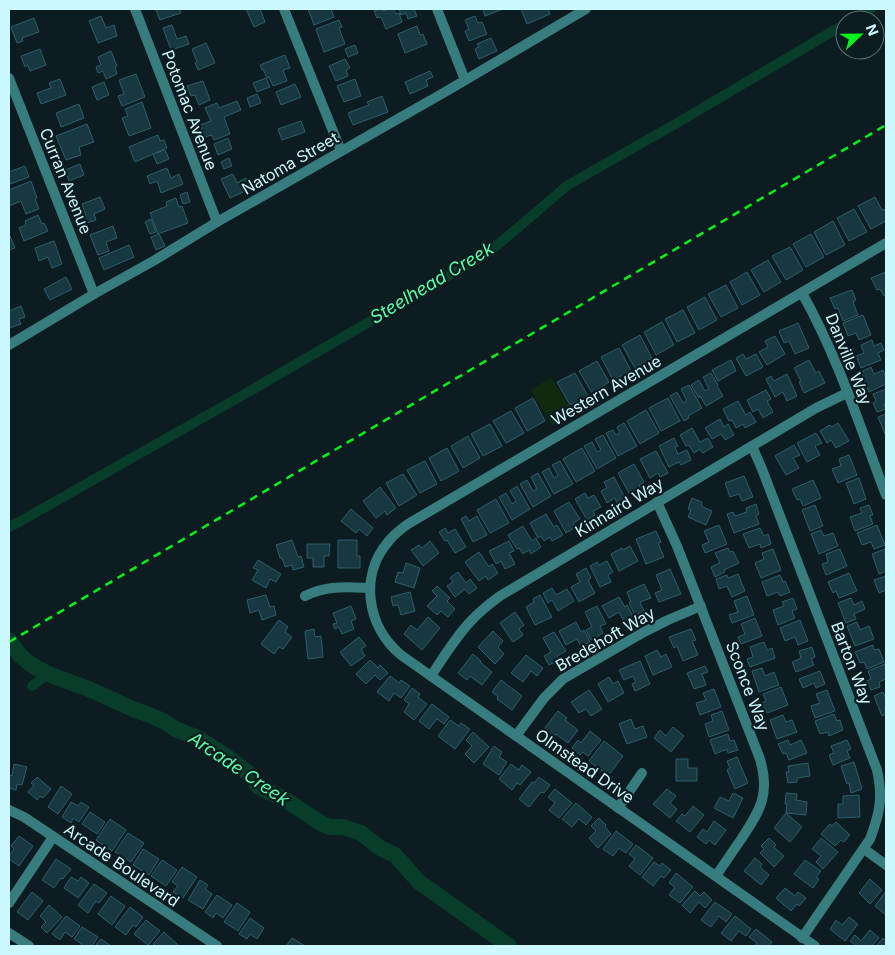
<svg xmlns="http://www.w3.org/2000/svg" width="895" height="955" font-family="Inter,sans-serif">
<rect width="100%" height="100%" fill="#0c1c20"/>
<polygon fill="#102a0f" points="551,377 573,413 552,426 531,390"/>
<g fill="none" stroke-linecap="round" stroke-linejoin="round">
<g stroke="#083d2a" stroke-width="10">
<polyline points="852,20 871,9"/>
<polyline points="9,527 19,522 243,395 488,253 568,185 677,123 845,24"/>
<polyline points="32,686 48,674"/>
</g>
<polyline stroke="#083d2a" stroke-width="16" points="9,640 19,654 30,664 48,674 89,689 133,709 152,716 165,722 175,729 198,738 233,761 247,772 259,787 286,800 322,824 330,827 343,827 361,833 380,848 395,855 419,882 509,946"/>
</g>
<g fill="#183841" stroke="#2a5f6d">
<polygon points="159,9 179,9 181,13 160,20 156,10"/>
<polygon points="246,9 260,9 265,22 254,27"/>
<polygon points="308,9 331,9 334,17 314,25"/>
<polygon points="380,9 382,9 383,11 388,9 393,9 396,14 399,13 402,22 386,29 381,17 377,18 374,11"/>
<polygon points="399,9 414,9 417,16 408,19 406,13 401,15"/>
<polygon points="483,9 503,9 485,16"/>
<polygon points="521,9 548,9 550,14 527,24"/>
<polygon points="101,16 106,28 114,25 117,36 98,43 89,21"/>
<polygon points="475,16 478,23 482,22 487,34 469,41 465,31 469,29 465,20"/>
<polygon points="34,18 39,32 22,38 23,41 17,43 11,27"/>
<polygon points="339,20 342,27 339,28 345,44 324,52 316,29"/>
<polygon points="172,25 177,39 186,36 189,44 171,50 163,28"/>
<polygon points="417,26 420,35 423,34 427,44 405,53 398,34"/>
<polygon points="491,38 497,51 479,59 475,49 479,47 477,44"/>
<polygon points="206,43 215,63 198,70 195,63 197,62 192,49"/>
<polygon points="355,45 358,53 348,57 345,49"/>
<polygon points="40,49 46,65 30,71 28,65 25,67 21,56"/>
<polygon points="111,51 117,66 115,67 117,74 106,79 103,71 98,73 96,67 101,65 98,57"/>
<polygon points="285,55 290,68 283,70 287,81 273,86 269,77 267,78 263,69 262,70 260,65"/>
<polygon points="345,59 350,68 346,70 348,76 336,81 329,66"/>
<polygon points="430,71 433,77 426,80 428,86 410,94 405,82"/>
<polygon points="136,74 145,97 122,106 118,96 124,94 119,80"/>
<polygon points="266,78 270,87 257,92 253,83"/>
<polygon points="60,79 66,95 41,104 37,93 51,88 49,83"/>
<polygon points="355,79 361,96 344,102 337,86"/>
<polygon points="203,81 210,100 199,105 195,95 191,96 187,86"/>
<polygon points="104,82 109,95 97,100 92,87"/>
<polygon points="295,84 301,97 281,105 276,92"/>
<polygon points="257,94 261,103 250,107 247,98"/>
<polygon points="382,96 388,112 353,125 348,113 369,105 367,102"/>
<polygon points="237,101 241,110 224,117 230,134 214,140 212,135 205,137 200,125 211,121 205,108 217,103 219,108"/>
<polygon points="142,102 151,128 129,136 122,118 128,116 125,109"/>
<polygon points="79,104 84,118 61,127 56,113"/>
<polygon points="301,121 305,132 282,140 278,129"/>
<polygon points="87,124 94,142 79,147 81,155 66,160 56,136"/>
<polygon points="158,135 160,141 164,140 167,148 135,162 129,147"/>
<polygon points="228,138 232,149 218,155 214,144"/>
<polygon points="165,150 169,159 157,164 153,154"/>
<polygon points="229,158 232,166 224,169 221,162"/>
<polygon points="80,164 84,175 69,181 65,170"/>
<polygon points="25,166 29,177 10,184 9,180 9,172"/>
<polygon points="167,168 171,178 179,174 183,184 161,193 157,181 150,184 147,176"/>
<polygon points="233,174 237,183 246,178 250,189 230,198 221,179"/>
<polygon points="31,181 37,198 35,199 39,209 26,214 21,201 9,206 9,190"/>
<polygon points="187,192 190,202 183,204 180,195"/>
<polygon points="100,197 105,209 94,214 96,220 87,223 84,217 86,216 82,204"/>
<polygon points="875,197 882,210 884,209 886,213 886,221 871,229 858,206"/>
<polygon points="176,198 179,207 182,206 188,223 158,234 150,213 167,206 166,202"/>
<polygon points="854,209 867,232 849,241 837,218"/>
<polygon points="38,215 42,224 44,223 48,231 24,241 19,228 26,225 25,221"/>
<polygon points="151,219 156,232 150,234 145,222"/>
<polygon points="833,221 845,245 826,255 814,232"/>
<polygon points="113,226 117,238 106,242 109,251 98,255 90,235"/>
<polygon points="159,234 165,246 156,250 151,237"/>
<polygon points="811,234 824,257 806,267 793,244"/>
<polygon points="10,236 15,248 9,250 9,237"/>
<polygon points="54,241 62,264 52,268 48,257 39,261 35,248"/>
<polygon points="129,245 134,257 104,270 99,258"/>
<polygon points="790,247 803,270 786,280 772,256"/>
<polygon points="768,260 781,282 764,292 751,270"/>
<polygon points="747,272 760,295 742,305 730,282"/>
<polygon points="886,272 886,295 884,296 880,289 877,290 871,278"/>
<polygon points="66,277 72,289 50,300 44,289"/>
<polygon points="726,285 738,308 721,317 708,294"/>
<polygon points="852,290 856,300 853,302 858,315 843,321 838,308 835,309 830,298"/>
<polygon points="705,297 717,320 699,330 687,307"/>
<polygon points="21,306 25,317 19,319 21,324 9,328 9,311"/>
<polygon points="683,310 695,333 677,342 665,319"/>
<polygon points="863,315 871,335 859,340 856,333 848,336 843,323"/>
<polygon points="662,322 674,345 656,355 644,332"/>
<polygon points="798,323 809,348 795,354 789,341 784,343 779,331"/>
<polygon points="640,335 652,358 635,368 622,345"/>
<polygon points="775,336 785,354 767,365 759,352 768,347 765,341"/>
<polygon points="872,340 874,346 881,343 884,350 878,353 881,360 861,368 856,356 864,353 861,345"/>
<polygon points="619,348 631,371 613,380 601,357"/>
<polygon points="743,354 746,359 756,354 763,367 746,376 736,358"/>
<polygon points="731,360 736,371 718,381 712,370"/>
<polygon points="809,360 816,373 819,371 825,383 804,393 799,382 801,381 794,368"/>
<polygon points="597,361 609,382 592,393 579,371"/>
<polygon points="871,367 874,374 883,370 886,378 886,384 869,392 861,372"/>
<polygon points="575,373 588,396 570,405 557,382"/>
<polygon points="711,373 718,385 717,386 723,396 706,406 700,396 699,398 691,385 699,380 705,391 709,389 703,377"/>
<polygon points="787,374 797,396 787,401 783,392 775,397 766,379 771,376 774,381"/>
<polygon points="689,385 702,408 688,416 689,418 684,421 670,396 677,392 683,403 687,401 681,389"/>
<polygon points="886,389 886,404 884,404 886,409 877,412 873,403 876,401 873,394"/>
<polygon points="766,390 771,399 767,401 773,412 763,418 758,409 753,412 747,400"/>
<polygon points="533,398 545,421 527,431 515,408"/>
<polygon points="668,398 680,421 661,431 649,408"/>
<polygon points="738,401 746,415 750,412 756,422 745,428 743,424 736,428 732,420 729,421 723,409"/>
<polygon points="646,410 659,433 640,444 627,421"/>
<polygon points="511,411 524,433 506,443 493,421"/>
<polygon points="886,414 886,436 878,417"/>
<polygon points="720,419 724,427 728,424 734,435 725,440 721,434 712,439 705,428"/>
<polygon points="624,423 637,446 618,456 606,433 613,430 616,435 620,433 617,427"/>
<polygon points="838,423 849,441 836,448 831,440 827,443 820,431 830,425 832,427"/>
<polygon points="490,424 502,446 483,456 471,434"/>
<polygon points="692,428 700,442 708,438 713,447 703,453 700,449 694,453 689,445 686,446 680,435"/>
<polygon points="816,433 822,443 815,446 820,455 807,462 797,443"/>
<polygon points="603,435 616,458 597,469 584,446 592,442 597,452 601,450 595,439"/>
<polygon points="468,436 480,458 463,468 451,446"/>
<polygon points="674,438 678,446 675,447 678,454 687,450 691,460 681,465 679,462 669,467 659,446"/>
<polygon points="794,445 800,455 793,458 799,468 786,475 775,456"/>
<polygon points="447,448 459,471 441,481 429,458"/>
<polygon points="582,448 595,471 576,482 563,459"/>
<polygon points="656,451 668,473 660,477 658,473 650,478 640,459"/>
<polygon points="849,455 857,475 838,483 832,469 841,466 839,459"/>
<polygon points="425,461 437,484 420,493 407,470"/>
<polygon points="560,461 573,484 554,494 542,472 549,468 554,478 558,475 552,465"/>
<polygon points="634,464 644,482 639,485 641,488 630,495 618,473"/>
<polygon points="538,473 551,496 533,507 520,484 527,480 533,491 537,489 531,477"/>
<polygon points="403,474 417,495 399,506 386,483"/>
<polygon points="744,476 753,497 742,501 739,494 730,497 725,483"/>
<polygon points="614,477 625,498 617,503 615,498 607,503 601,491 607,488 604,482"/>
<polygon points="859,478 866,499 854,504 846,483"/>
<polygon points="813,480 821,498 803,506 800,499 797,500 792,489"/>
<polygon points="517,486 530,509 512,520 499,497 506,493 512,504 516,501 510,491"/>
<polygon points="380,487 396,508 387,515 385,511 376,518 363,501"/>
<polygon points="585,493 588,498 594,495 601,507 593,511 595,515 587,520 575,499"/>
<polygon points="692,498 702,502 701,506 712,511 706,525 688,517 691,510 688,509"/>
<polygon points="496,499 509,523 490,533 477,510"/>
<polygon points="569,502 580,519 573,523 576,527 566,533 554,511"/>
<polygon points="756,504 759,514 756,516 759,524 734,533 727,514 733,512 735,516 747,512 746,508"/>
<polygon points="815,505 823,526 810,531 802,510"/>
<polygon points="869,505 873,515 870,516 873,524 855,531 850,517 862,513 860,508"/>
<polygon points="351,509 373,528 367,536 359,529 356,533 341,521"/>
<polygon points="546,514 554,527 557,525 563,535 552,541 550,537 544,541 541,536 538,538 530,523"/>
<polygon points="466,516 469,521 477,516 487,535 473,542 461,519"/>
<polygon points="719,525 727,544 705,553 702,545 709,542 704,531"/>
<polygon points="877,525 885,545 874,549 871,542 862,545 857,533"/>
<polygon points="523,526 532,541 536,538 541,547 531,554 529,550 523,554 519,548 517,549 508,535"/>
<polygon points="445,528 448,533 455,529 466,547 455,553 447,540 445,541 439,532"/>
<polygon points="760,528 764,536 768,534 771,544 761,548 760,544 749,548 743,534"/>
<polygon points="821,530 824,536 833,533 838,546 819,554 811,534"/>
<polygon points="656,531 661,542 658,543 664,557 646,564 636,539"/>
<polygon points="292,540 298,557 301,556 304,567 293,570 292,565 285,567 282,558 280,558 276,545"/>
<polygon points="338,540 357,540 357,556 360,556 360,568 338,568"/>
<polygon points="430,541 439,553 423,566 411,550 419,545 422,548"/>
<polygon points="509,541 514,551 509,553 515,564 505,569 501,561 496,564 489,551"/>
<polygon points="307,544 330,544 329,556 324,556 324,567 313,567 313,558 307,558"/>
<polygon points="630,546 638,561 619,571 611,554 622,548 623,550"/>
<polygon points="728,548 730,552 733,551 739,563 724,570 725,572 715,577 711,567 720,563 715,553"/>
<polygon points="773,549 781,570 761,578 755,563 764,559 762,553"/>
<polygon points="840,549 847,566 826,575 822,564 828,562 826,554"/>
<polygon points="885,549 886,571 879,574 872,554"/>
<polygon points="479,552 489,567 492,564 498,573 488,580 486,576 479,581 465,562"/>
<polygon points="258,560 281,574 276,582 270,579 266,588 252,580 258,570 253,568"/>
<polygon points="607,561 613,572 608,575 611,582 600,587 590,566 597,562 599,565"/>
<polygon points="406,563 420,568 414,588 395,582 398,572 403,573"/>
<polygon points="586,568 591,578 588,580 595,593 579,602 571,587 580,582 576,574"/>
<polygon points="670,569 681,594 659,602 655,593 662,590 656,575"/>
<polygon points="458,572 466,583 470,579 477,588 469,594 465,589 455,597 447,586 453,582 450,578"/>
<polygon points="849,573 857,591 839,598 836,591 833,593 828,582"/>
<polygon points="738,574 745,591 732,597 727,586 719,589 716,579 727,575 728,578"/>
<polygon points="780,575 783,582 785,581 790,592 780,596 778,592 767,596 762,582"/>
<polygon points="886,576 886,590 879,593 874,580"/>
<polygon points="644,584 651,598 640,602 644,611 635,615 629,603 631,602 627,592"/>
<polygon points="437,586 450,598 447,601 455,609 448,617 441,611 437,615 427,606 437,596 432,591"/>
<polygon points="552,588 556,595 567,589 574,601 558,611 552,600 548,603 543,593"/>
<polygon points="410,592 415,611 401,615 398,605 393,606 391,597"/>
<polygon points="266,595 270,607 274,606 276,615 262,620 259,610 250,613 247,600"/>
<polygon points="540,595 552,617 535,625 526,607 534,602 533,599"/>
<polygon points="747,596 754,615 732,623 729,615 738,612 734,601"/>
<polygon points="619,597 625,607 627,605 633,616 624,621 619,612 609,618 602,606"/>
<polygon points="793,598 797,609 792,611 795,618 778,625 773,610 784,606 782,602"/>
<polygon points="851,598 854,605 862,601 865,609 854,614 856,619 846,623 838,603"/>
<polygon points="351,606 356,619 351,621 354,629 342,634 339,627 335,629 333,624 337,623 333,613"/>
<polygon points="597,606 606,624 600,626 603,633 591,640 586,630 592,627 585,612"/>
<polygon points="515,612 524,625 519,629 523,635 513,642 500,623"/>
<polygon points="428,617 440,628 422,650 404,634 411,625 417,630"/>
<polygon points="755,618 762,636 741,644 738,637 745,634 741,624"/>
<polygon points="279,620 288,627 285,632 292,637 283,649 279,647 274,654 261,644"/>
<polygon points="800,620 808,641 798,645 795,637 785,641 780,628"/>
<polygon points="576,622 581,632 584,630 590,642 581,646 577,639 566,645 559,631"/>
<polygon points="857,622 860,630 869,626 874,639 855,646 847,626"/>
<polygon points="314,629 315,637 321,636 323,657 308,659 305,631"/>
<polygon points="691,629 696,640 692,641 698,655 683,661 677,646 674,648 669,637"/>
<polygon points="493,631 503,641 498,647 504,654 495,664 478,647"/>
<polygon points="554,632 566,651 557,656 559,660 549,665 544,656 551,652 543,638"/>
<polygon points="359,637 366,646 361,649 365,656 351,666 340,652"/>
<polygon points="764,642 767,650 772,648 775,658 750,667 747,659 753,657 750,647"/>
<polygon points="873,645 874,650 879,649 884,662 867,669 864,662 860,663 855,652"/>
<polygon points="812,647 815,657 811,659 814,665 796,672 792,662 801,658 799,651"/>
<polygon points="657,650 661,657 666,654 672,667 653,675 645,656"/>
<polygon points="473,654 481,661 480,662 492,672 482,685 470,676 467,680 458,673"/>
<polygon points="526,655 543,668 537,676 531,671 523,682 511,673"/>
<polygon points="370,660 378,668 380,665 388,673 380,680 375,675 366,684 356,674"/>
<polygon points="640,661 650,684 635,691 632,684 636,682 633,676 624,680 619,670"/>
<polygon points="885,664 886,679 879,682 880,687 871,690 867,681 871,679 868,671"/>
<polygon points="705,666 708,672 702,674 706,685 694,689 687,673"/>
<polygon points="762,668 765,676 774,672 779,685 759,692 752,671"/>
<polygon points="820,671 825,684 816,688 814,683 803,688 799,679"/>
<polygon points="390,676 399,683 401,680 410,686 401,698 394,693 389,701 377,692"/>
<polygon points="609,677 613,684 618,681 624,693 608,702 598,684"/>
<polygon points="501,680 522,696 512,710 497,699 498,697 492,692"/>
<polygon points="781,687 788,705 767,713 762,703 766,701 763,694"/>
<polygon points="412,688 420,694 418,697 427,704 414,720 404,712 409,704 404,700"/>
<polygon points="714,689 721,707 700,715 696,703 706,700 703,693"/>
<polygon points="589,690 602,709 591,716 586,709 579,713 571,702"/>
<polygon points="827,690 835,711 815,718 811,706 820,703 816,694"/>
<polygon points="883,692 886,699 886,714 882,716 874,696"/>
<polygon points="432,704 449,717 444,724 437,719 429,729 419,721"/>
<polygon points="558,711 567,718 565,720 578,730 568,743 556,734 554,737 544,729"/>
<polygon points="722,711 729,730 709,737 705,724 713,721 711,715"/>
<polygon points="834,714 837,721 840,720 843,730 829,736 828,732 820,734 815,721"/>
<polygon points="783,715 786,722 792,720 797,732 777,739 770,720"/>
<polygon points="631,719 635,729 643,726 647,737 627,744 619,724"/>
<polygon points="450,720 459,726 461,723 470,729 455,749 438,736"/>
<polygon points="673,727 684,736 671,752 654,738 660,730 666,736"/>
<polygon points="590,731 601,740 588,756 583,752 580,755 572,748 578,740 581,743"/>
<polygon points="473,732 489,747 474,763 465,754 472,746 466,740"/>
<polygon points="728,734 730,741 734,740 738,750 728,753 727,749 715,754 710,740"/>
<polygon points="788,740 790,745 801,740 807,753 789,760 786,753 783,754 778,744"/>
<polygon points="847,740 851,749 847,751 850,758 833,765 829,755 834,753 831,746"/>
<polygon points="604,741 623,756 608,776 589,761"/>
<polygon points="494,746 502,752 499,757 507,762 499,775 483,764"/>
<polygon points="737,757 748,783 735,789 727,770 730,768 727,761"/>
<polygon points="676,759 688,759 688,768 697,768 697,781 676,781"/>
<polygon points="854,762 862,789 851,793 849,783 847,784 841,766"/>
<polygon points="808,763 810,776 797,778 797,782 788,783 786,772 789,772 788,766"/>
<polygon points="14,764 27,767 22,785 17,784 16,790 9,788 9,775 12,776"/>
<polygon points="511,764 519,770 522,765 531,772 520,785 517,783 512,790 499,779"/>
<polygon points="37,777 51,789 43,798 40,796 37,800 28,792 34,785 31,783"/>
<polygon points="539,777 550,785 544,793 541,792 529,807 519,799 532,782 534,783"/>
<polygon points="61,786 72,794 58,814 48,807"/>
<polygon points="555,789 572,803 559,818 549,810 555,803 548,797"/>
<polygon points="667,789 676,796 670,803 677,809 670,818 653,804"/>
<polygon points="733,793 743,798 733,818 714,808 720,797 729,801"/>
<polygon points="786,793 797,794 796,800 807,802 806,815 786,813 787,804 785,804"/>
<polygon points="859,795 860,817 838,818 838,804 843,804 843,796"/>
<polygon points="71,802 78,806 81,802 89,807 79,822 73,818 71,823 62,817"/>
<polygon points="576,803 592,817 586,825 579,819 572,827 562,819"/>
<polygon points="693,806 704,815 690,832 676,821 682,814 685,816"/>
<polygon points="90,812 105,822 97,834 82,824"/>
<polygon points="786,813 802,827 790,842 774,828"/>
<polygon points="599,818 606,825 605,827 611,834 598,848 589,838 596,831 591,826"/>
<polygon points="110,819 126,830 112,851 96,840"/>
<polygon points="714,821 726,830 715,845 709,840 706,844 697,837 703,829 707,832"/>
<polygon points="836,822 850,835 844,842 841,840 835,846 821,834 830,824 832,826"/>
<polygon points="616,831 633,844 626,853 619,848 613,856 603,849"/>
<polygon points="128,833 144,843 131,862 115,852"/>
<polygon points="19,836 33,846 19,866 9,859 9,856 14,849 11,846"/>
<polygon points="769,838 776,845 774,847 784,856 774,867 760,853 764,849 761,846"/>
<polygon points="821,838 838,852 823,869 816,862 821,856 812,849"/>
<polygon points="636,845 653,858 640,875 629,866 635,859 629,854"/>
<polygon points="143,849 159,859 149,875 133,865"/>
<polygon points="755,858 762,864 760,867 769,875 761,885 744,871"/>
<polygon points="56,859 71,869 63,879 61,878 54,888 42,880"/>
<polygon points="162,860 177,870 166,886 151,876"/>
<polygon points="805,860 821,871 816,877 819,879 813,888 794,874"/>
<polygon points="654,862 660,866 662,863 671,870 664,878 661,876 653,886 642,877"/>
<polygon points="182,867 197,877 183,898 173,892 178,886 172,882"/>
<polygon points="676,873 693,887 680,903 669,895 675,887 669,883"/>
<polygon points="71,877 78,881 81,877 89,883 78,898 64,888"/>
<polygon points="870,879 882,890 870,904 859,893"/>
<polygon points="200,880 208,885 205,889 212,894 203,909 188,900"/>
<polygon points="94,884 107,893 99,903 96,901 88,913 78,905"/>
<polygon points="785,888 795,896 798,892 806,898 799,906 797,904 791,911 776,898"/>
<polygon points="695,891 700,896 704,892 712,900 705,908 699,902 690,913 682,905"/>
<polygon points="886,891 886,915 875,906"/>
<polygon points="32,892 43,901 28,920 17,912"/>
<polygon points="217,895 232,905 223,918 216,913 213,918 205,912"/>
<polygon points="111,896 125,906 112,925 98,914"/>
<polygon points="715,902 732,914 726,922 719,916 711,927 701,920"/>
<polygon points="237,903 250,912 238,931 224,922"/>
<polygon points="49,905 62,917 47,933 41,927 46,922 40,916"/>
<polygon points="130,907 143,917 136,927 133,925 126,935 115,927"/>
<polygon points="66,916 80,926 72,937 65,932 60,940 52,934"/>
<polygon points="735,916 751,929 746,936 739,931 731,941 721,933"/>
<polygon points="849,917 858,924 845,941 830,929 836,920 842,925"/>
<polygon points="250,918 264,928 257,939 250,934 247,939 239,934"/>
<polygon points="146,920 160,931 148,945 134,934"/>
<polygon points="82,927 98,937 92,946 80,946 82,944 74,939"/>
<polygon points="756,929 772,942 769,946 755,946 757,943 749,937"/>
<polygon points="870,930 879,938 872,946 856,946 850,941 855,935 861,941"/>
<polygon points="164,932 178,945 177,946 156,946 153,944"/>
<polygon points="292,938 305,946 286,946"/>
<polygon points="883,938 886,941 886,946 876,946"/>
<polygon points="101,939 111,946 95,946"/>
</g>
<g fill="none" stroke-linecap="round" stroke-linejoin="round">
<g stroke="#377c7f" stroke-width="10">
<polyline points="135,9 217,222"/>
<polyline points="284,9 341,151"/>
<polyline points="437,9 465,80"/>
<polyline points="9,78 94,294"/>
<path d="M802,293C838,357 860,427 886,495"/>
<polyline points="9,345 94,294 155,260 217,222 445,92 586,9"/>
<path d="M752,446L762,469L877,770C883,797 880,813 870,839L802,938"/>
<path d="M657,502L677,546L760,759C770,794 761,809 742,838C733,851 724,864 716,876"/>
<path d="M305,596C327,585 346,587 370,588"/>
<path d="M431,676C443,658 455,638 470,622C479,612 489,604 500,596L816,408L847,393"/>
<polyline points="516,736 544,698 563,679 644,632 668,620 701,606"/>
<polyline points="618,808 642,773"/>
<polyline points="9,810 24,817 217,946"/>
<polyline points="864,849 886,865"/>
<polyline points="9,903 53,837"/>
<polyline points="9,933 29,946"/>
<path d="M815,946L401,655C367,627 359,576 388,542C394,534 401,529 408,524L886,243"/>
</g>
<polyline stroke="#00f61a" stroke-width="2.5" stroke-dasharray="8 6" stroke-linecap="butt" points="9,642 886,125"/>
</g>
<g text-anchor="middle" stroke-width="4.5" stroke-linejoin="round" paint-order="stroke">
<g font-size="16" fill="#cbf9ff" stroke="#0c1c20">
<text transform="translate(190 110) rotate(69)" y="6">Potomac Avenue</text>
<text transform="translate(290 163) rotate(-30)" y="6">Natoma Street</text>
<text transform="translate(66 181) rotate(68)" y="6">Curran Avenue</text>
<text transform="translate(849 359) rotate(68)" y="6">Danville Way</text>
<text transform="translate(606 390) rotate(-30)" y="6">Western Avenue</text>
<text transform="translate(619 507) rotate(-31)" y="6">Kinnaird Way</text>
<text transform="translate(605 639) rotate(-30)" y="6">Bredehoft Way</text>
<text transform="translate(852 663) rotate(69)" y="6">Barton Way</text>
<text transform="translate(748 686) rotate(69)" y="6">Sconce Way</text>
<text transform="translate(585 766) rotate(35)" y="6">Olmstead Drive</text>
<text transform="translate(122 865) rotate(34)" y="6">Arcade Boulevard</text>
</g>
<g font-size="18" font-style="italic" fill="#59ffa7" stroke="#0c1c20">
<text transform="translate(432 283) rotate(-31)" y="6">Steelhead Creek</text>
<text transform="translate(239 769) rotate(34)" y="6">Arcade Creek</text>
</g>
</g>
<rect width="895" height="955" fill="none" stroke="#cbf9ff" stroke-width="20"/>
<g transform="translate(860 35) rotate(68)"><circle r="24" fill="#0c1c20" stroke="#587479"/>
<path d="M0-4L9 19L0 12L-9 19Z" fill="#00f61a"/>
<text y="-8" font-size="14" font-weight="bold" text-anchor="middle" fill="#cbf9ff">N</text>
</g>
</svg>
